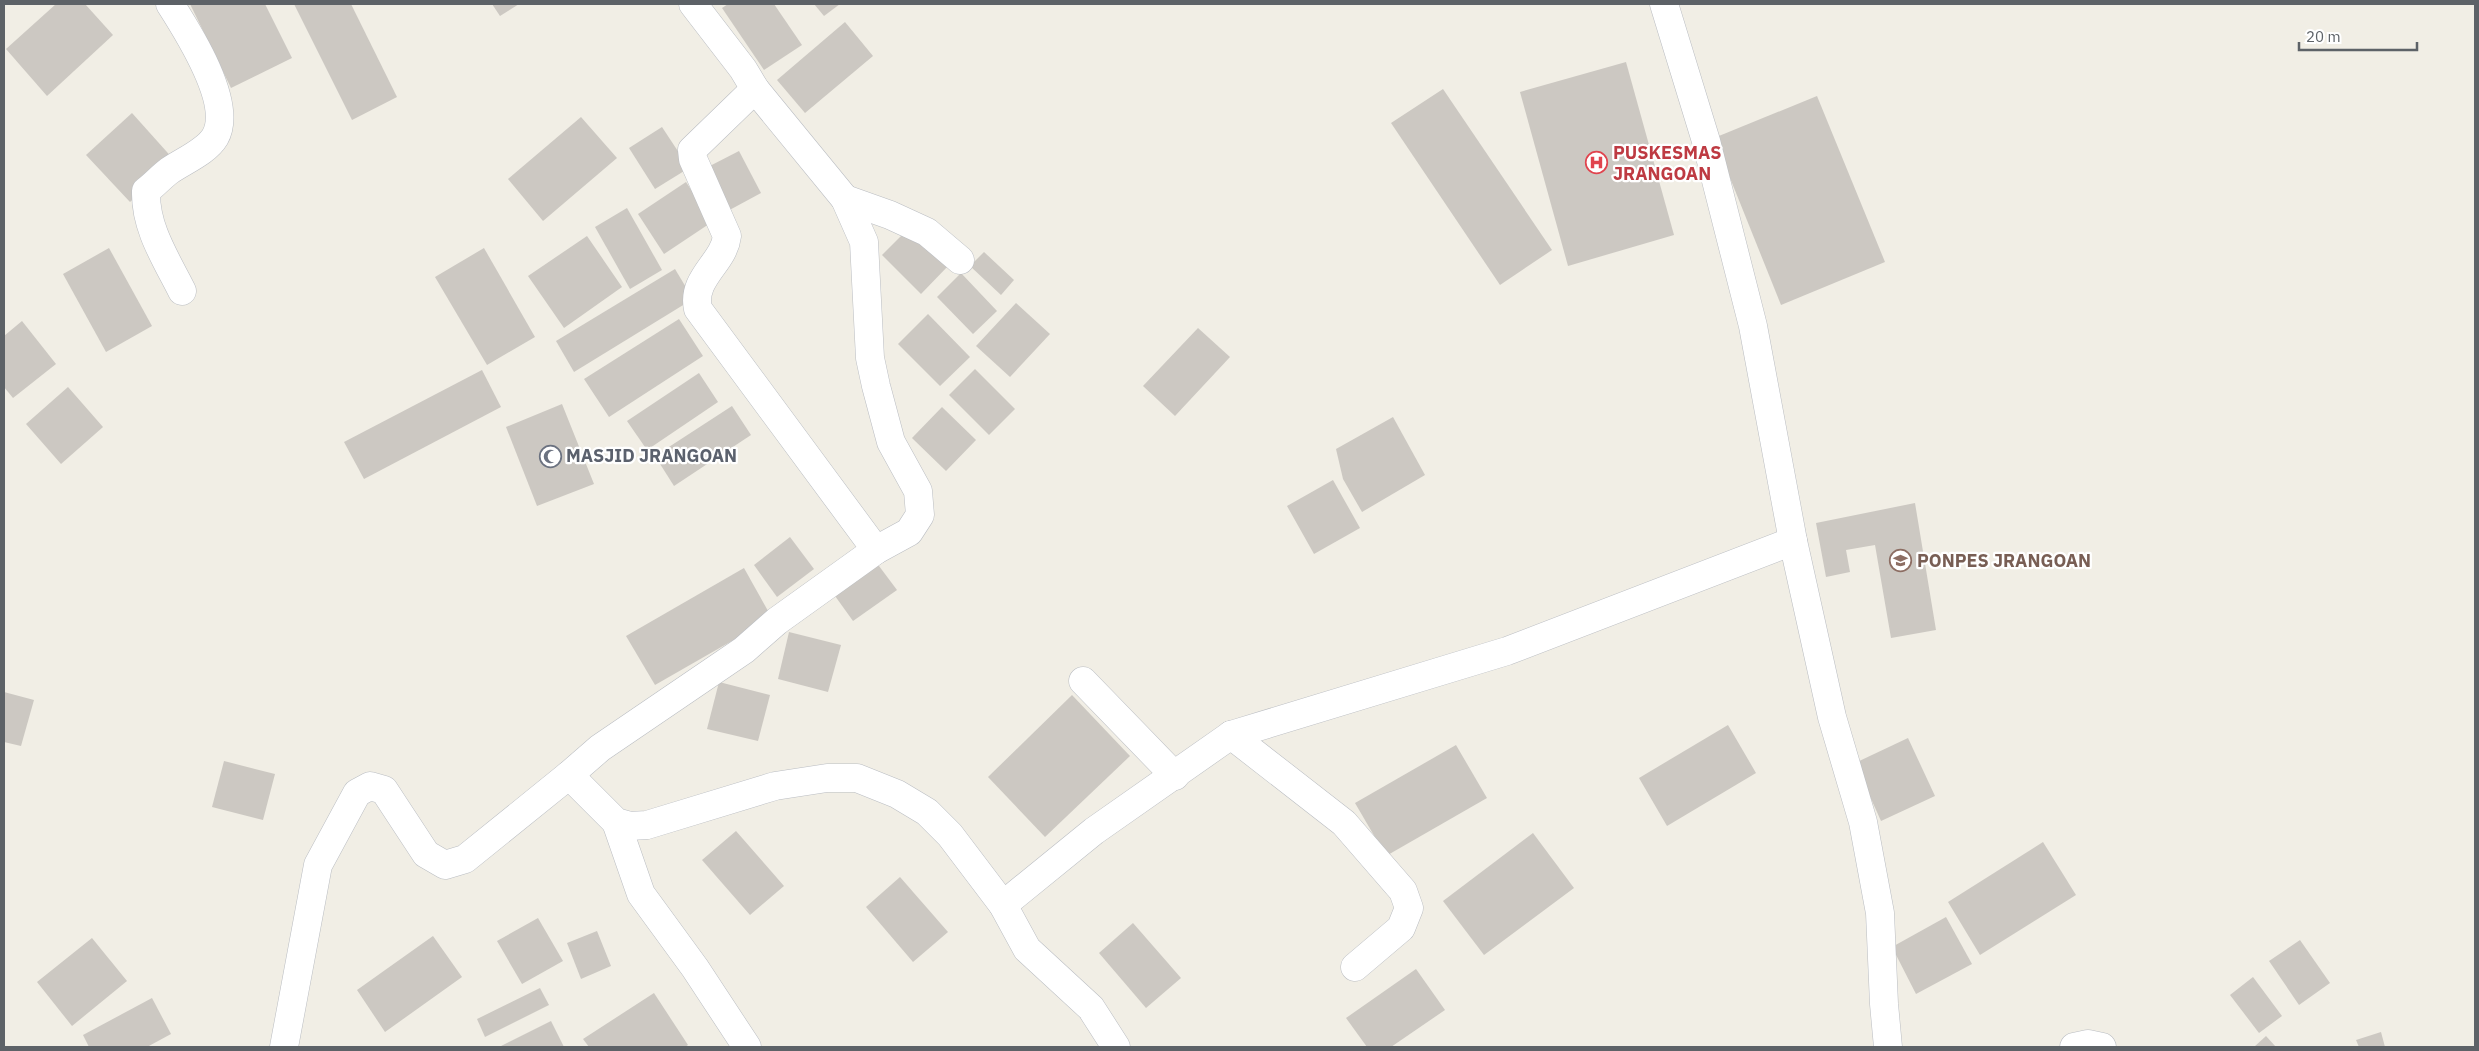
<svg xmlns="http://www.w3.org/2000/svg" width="2479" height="1051" font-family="'IBM Plex Sans',sans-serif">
<rect width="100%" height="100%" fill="#f1eee5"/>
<g fill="#ccc8c2">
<polygon points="56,4 85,4 113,35 47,96 6,49"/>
<polygon points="190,4 265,4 292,58 231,88"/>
<polygon points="294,4 351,4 397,97 352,120"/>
<polygon points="492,4 519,4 500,16"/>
<polygon points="728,4 774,4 802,45 764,70 722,8"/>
<polygon points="814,4 840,4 824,16"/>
<polygon points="845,22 873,56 805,113 777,80"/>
<polygon points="1626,62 1674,235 1568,266 1520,92"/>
<polygon points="1443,89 1552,250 1500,285 1391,123"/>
<polygon points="1817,96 1885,262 1781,305 1714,138"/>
<polygon points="132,113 175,161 130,202 86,155"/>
<polygon points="581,117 617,158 543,221 508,179"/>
<polygon points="662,127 689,168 655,189 629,148"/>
<polygon points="739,151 761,193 724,213 702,170"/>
<polygon points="686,182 712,222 664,254 638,214"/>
<polygon points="627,208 662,270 630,289 595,227"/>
<polygon points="910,227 949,265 921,294 882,255"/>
<polygon points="587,236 622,287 564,328 528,276"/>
<polygon points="109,248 152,326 106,352 63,274"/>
<polygon points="484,248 535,337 487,365 435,277"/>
<polygon points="984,252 1014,280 1001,295 970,266"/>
<polygon points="675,269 693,299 574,372 556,341"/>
<polygon points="961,273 997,311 973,334 937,297"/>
<polygon points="1016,303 1050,334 1010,377 976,346"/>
<polygon points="928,314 970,357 940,386 898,344"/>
<polygon points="679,319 703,356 609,417 584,379"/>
<polygon points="22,321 56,364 13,398 4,387 4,336"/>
<polygon points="1198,328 1230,357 1175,416 1143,386"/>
<polygon points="975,369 1015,409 989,435 949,395"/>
<polygon points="482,370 501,407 364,479 344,442"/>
<polygon points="699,373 718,402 647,450 627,421"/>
<polygon points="68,387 103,427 61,464 26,424"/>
<polygon points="562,404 594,484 537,506 506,427"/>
<polygon points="732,406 751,435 674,486 655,456"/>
<polygon points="942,407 976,440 946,471 912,438"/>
<polygon points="1393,417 1425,475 1362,512 1343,479 1336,449"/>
<polygon points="1333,480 1360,528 1314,554 1287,506"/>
<polygon points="1915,503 1936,630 1891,638 1875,545 1846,550 1850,572 1826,577 1816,523"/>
<polygon points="790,537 814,569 777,597 754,565"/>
<polygon points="873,558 897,590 853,621 830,589"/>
<polygon points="744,568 772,618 655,685 626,636"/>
<polygon points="789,632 841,645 828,692 778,679"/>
<polygon points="719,682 770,695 758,741 707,729"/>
<polygon points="4,692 34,700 21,746 4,742"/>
<polygon points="1072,695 1130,756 1045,837 988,777"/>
<polygon points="1728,725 1756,773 1667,826 1639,778"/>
<polygon points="1908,738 1935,796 1881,821 1855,763"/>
<polygon points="1456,745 1487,798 1386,856 1355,803"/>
<polygon points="224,761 275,774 263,820 212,807"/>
<polygon points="736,831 784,886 750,915 702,860"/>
<polygon points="1533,833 1574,888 1484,955 1443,901"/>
<polygon points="2043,842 2076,895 1980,955 1948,902"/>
<polygon points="900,877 948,932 913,962 866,907"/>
<polygon points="1946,917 1972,964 1916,994 1892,947"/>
<polygon points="538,918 563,961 522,984 497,941"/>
<polygon points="1133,923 1181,978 1146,1008 1099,953"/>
<polygon points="597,931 611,966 581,979 567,943"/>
<polygon points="433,936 462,977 385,1032 357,990"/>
<polygon points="92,938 127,981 72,1026 37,982"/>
<polygon points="2300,940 2330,983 2299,1005 2269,961"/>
<polygon points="1416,969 1445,1010 1391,1047 1367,1047 1346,1018"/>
<polygon points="2253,977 2282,1016 2259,1033 2230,995"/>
<polygon points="540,988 549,1005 485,1037 477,1019"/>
<polygon points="654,993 688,1045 685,1047 589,1047 583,1039"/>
<polygon points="152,998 171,1034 147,1047 89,1047 83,1035"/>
<polygon points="551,1021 564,1047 499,1047"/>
<polygon points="2381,1032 2385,1047 2359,1047 2356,1040"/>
<polygon points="2266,1036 2276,1047 2254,1047"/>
</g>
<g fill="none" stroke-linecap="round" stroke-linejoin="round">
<defs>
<g id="minor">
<path d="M170,4C188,32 234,104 215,137C206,152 183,161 169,171C161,177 154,185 146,191C145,228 166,259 182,291"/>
<polyline points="1664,4 1706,141 1753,326 1793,541 1832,717 1863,822 1880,913 1884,1004 1888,1047"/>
<path d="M755,89L692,150L693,159L727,236C724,263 691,278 698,309L876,550"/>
<polyline points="845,199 890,215 927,232 960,260"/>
<polyline points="1083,681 1175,776"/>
<polyline points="1231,735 1344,823 1403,891 1409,908 1401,928 1355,967"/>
<polyline points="569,775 600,748 744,650 777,621 876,550 909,532 920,515 918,491 891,442 876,386 870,358 864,242 845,199 755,89 743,69 693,4"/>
<polyline points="616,822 641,894 695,968 747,1047"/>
<polyline points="1003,905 1094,831 1231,735 1507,651 1793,541"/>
<polyline points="284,1047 318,865 357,793 370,786 384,790 426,854 445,865 465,859 569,775 616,822 630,826 647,825 775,786 827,778 857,778 897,794 927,812 950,835 1003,905 1027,949 1091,1008 1116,1047"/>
<polyline points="2074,1047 2088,1044 2102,1047"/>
</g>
</defs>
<use href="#minor" stroke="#babdc2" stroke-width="29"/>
<use href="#minor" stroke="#fff" stroke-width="28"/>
</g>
<defs>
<symbol id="hospital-ring" viewBox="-11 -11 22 22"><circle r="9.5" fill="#fff" stroke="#e0444e" stroke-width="1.5"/><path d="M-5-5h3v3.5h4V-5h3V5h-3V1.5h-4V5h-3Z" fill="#e0444e"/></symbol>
<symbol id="mosque-ring" viewBox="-11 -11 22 22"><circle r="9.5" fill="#fff" stroke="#6b7280" stroke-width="1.5"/><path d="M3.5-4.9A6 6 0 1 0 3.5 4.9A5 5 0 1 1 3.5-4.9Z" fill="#6b7280"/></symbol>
<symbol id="school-ring" viewBox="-11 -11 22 22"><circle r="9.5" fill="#fff" stroke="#8d6e63" stroke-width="1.5"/><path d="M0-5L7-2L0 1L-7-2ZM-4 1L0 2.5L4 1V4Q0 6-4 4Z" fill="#8d6e63"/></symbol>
</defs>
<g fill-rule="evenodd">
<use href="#hospital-ring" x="1584" y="150" width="25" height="25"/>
<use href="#mosque-ring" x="538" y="444" width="25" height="25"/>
<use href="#school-ring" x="1888" y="548" width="25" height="25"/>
</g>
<g text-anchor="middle" stroke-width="4.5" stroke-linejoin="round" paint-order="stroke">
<g font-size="18" font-weight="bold" fill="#be3a42" stroke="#fff" text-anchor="start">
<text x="1613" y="159">PUSKESMAS<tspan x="1613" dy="21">JRANGOAN</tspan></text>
</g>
<g font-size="18" font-weight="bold" fill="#5b616d" stroke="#fff" text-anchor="start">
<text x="566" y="462">MASJID JRANGOAN</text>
</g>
<g font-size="18" font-weight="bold" fill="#785e54" stroke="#fff" text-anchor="start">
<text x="1917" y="567">PONPES JRANGOAN</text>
</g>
</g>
<rect width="2479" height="1051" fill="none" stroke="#5d6267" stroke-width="10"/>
<path d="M2299 42v8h118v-8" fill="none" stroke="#5d6267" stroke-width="2.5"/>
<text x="2306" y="42" font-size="15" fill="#5d6267" stroke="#ffffff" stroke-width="4" paint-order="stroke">20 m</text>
</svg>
